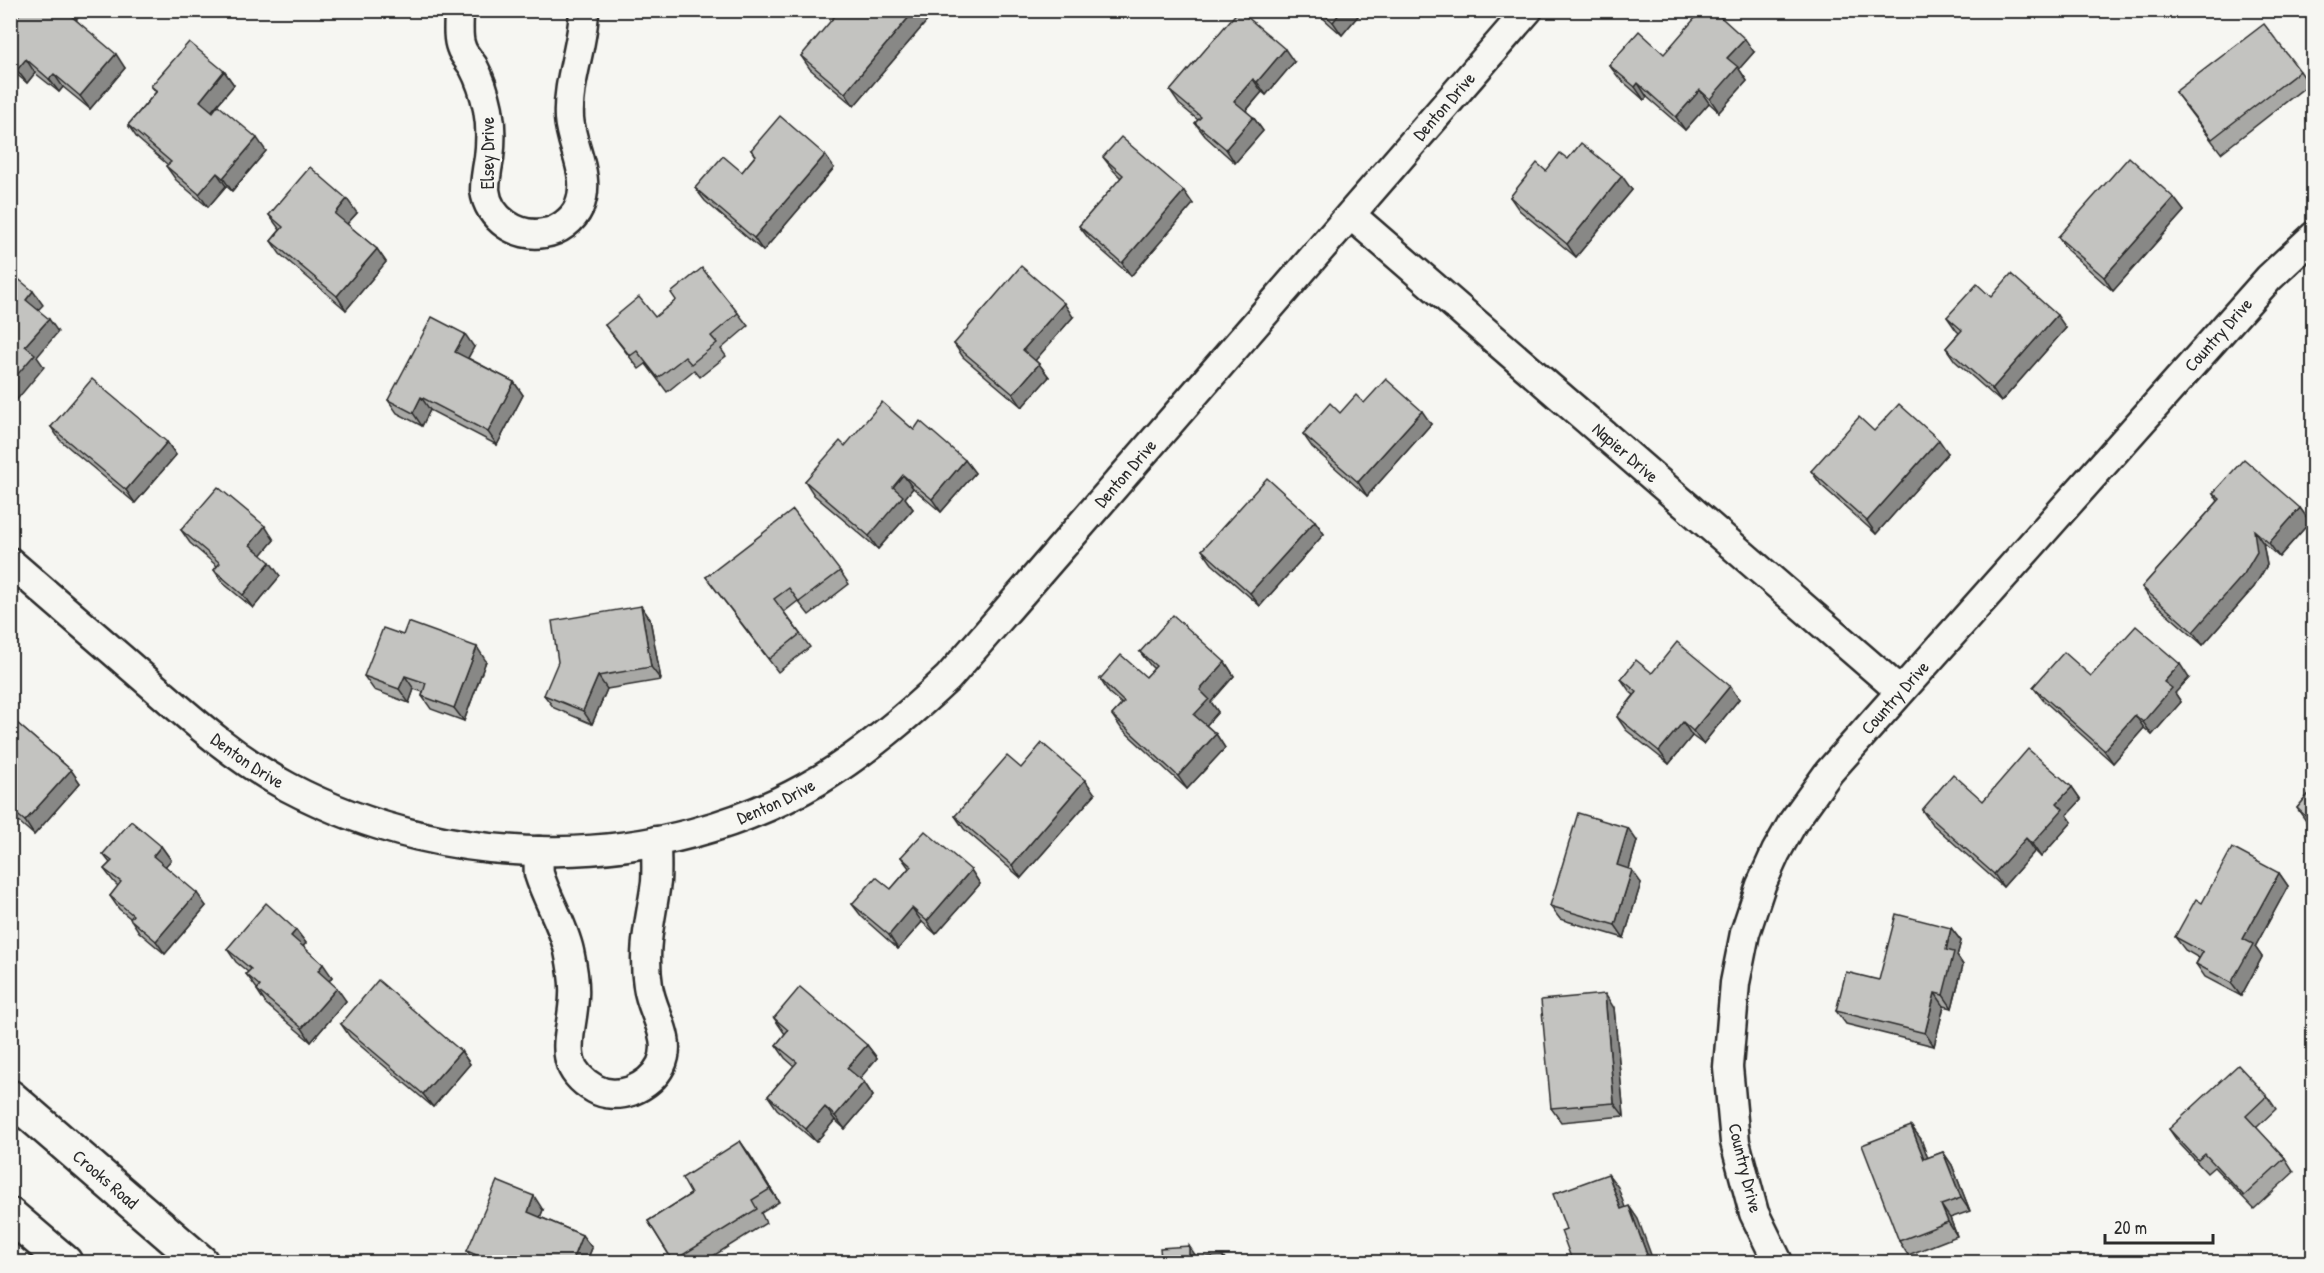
<svg xmlns="http://www.w3.org/2000/svg" width="2324" height="1273" font-family="'Patrick Hand',sans-serif">
<rect width="100%" height="100%" fill="#f6f6f2"/>
<filter id="ink" filterUnits="userSpaceOnUse"><feTurbulence type="fractalNoise" baseFrequency=".0167" numOctaves="2"/><feDisplacementMap in="SourceGraphic" scale="12" xChannelSelector="R" yChannelSelector="G"/><feConvolveMatrix kernelMatrix="1 2 1 2 8 2 1 2 1" color-interpolation-filters="sRGB"/></filter>
<g filter="url(#ink)">
<g fill="none" stroke-linecap="round" stroke-linejoin="round">
<defs>
<g id="street">
<path d="M459,10C459,21 457,37 461,47C463,54 469,60 473,66C480,79 485,94 488,109C491,125 491,142 489,158C487,169 485,180 485,190C488,219 518,238 544,233C559,231 573,220 579,207C592,176 571,148 569,118C567,81 583,47 584,10"/>
<path id="s1" d="M1351,215L1900,691"/>
<path id="s2" d="M10,562C55,601 100,640 145,679C190,718 235,759 288,787C451,873 662,875 821,779C868,750 909,715 948,678L1528,10"/>
<path d="M539,851C539,858 538,867 539,874C547,900 563,924 569,951C572,965 575,981 574,996C573,1034 553,1065 595,1089C605,1095 620,1095 631,1091C643,1086 655,1077 661,1065C674,1038 651,1012 648,986C642,946 651,920 656,882C657,868 656,854 656,841"/>
<path id="s3" d="M1778,1262L1754,1213L1735,1142L1728,1067L1735,983L1745,933L1761,885L1776,852L1793,822L1829,772L2269,278L2314,236"/>
</g>
<g id="secondary">
<path id="s4" d="M10,1097L201,1262"/>
<polyline points="10,1215 65,1262"/>
</g>
</defs>
<use href="#street" stroke="#2b2b2b" stroke-width="33"/>
<use href="#secondary" stroke="#2b2b2b" stroke-width="38"/>
<use href="#street" stroke="#f6f6f2" stroke-width="28"/>
<use href="#secondary" stroke="#f6f6f2" stroke-width="33"/>
</g>
<g fill="#a8a8a5" stroke="#2b2b2b" stroke-width="1.5">
<polygon points="23,10 84,10 76,20 125,68 90,109 63,87 59,92 35,73 27,83 10,69 10,25"/>
<polygon points="1314,10 1363,10 1342,35"/>
<polygon points="927,21 854,106 810,69 801,56"/>
<polygon points="1754,52 1739,69 1747,81 1719,112 1709,103 1685,130 1647,97 1644,100 1619,78 1609,65 1664,54"/>
<polygon points="1294,62 1266,95 1262,92 1246,111 1253,117 1263,131 1235,163 1205,136 1195,123 1198,120 1179,104 1170,91"/>
<polygon points="224,71 234,85 212,111 266,151 232,191 226,186 208,207 176,180 166,166 168,165 137,138 128,125 156,92 151,86"/>
<polygon points="2300,71 2309,84 2221,153 2175,92"/>
<polygon points="751,150 834,168 763,251 705,201 695,188 742,172 755,156"/>
<polygon points="1103,157 1193,204 1131,276 1089,239 1079,226 1121,178 1113,170"/>
<polygon points="1568,159 1632,190 1576,257 1519,210 1510,197"/>
<polygon points="2174,198 2184,211 2113,291 2067,250 2058,237"/>
<polygon points="357,213 347,224 377,249 386,262 346,310 280,254 271,241 280,230 269,215"/>
<polygon points="1991,297 2066,328 2001,402 1955,361 1946,348 1959,333 1956,330 1947,317"/>
<polygon points="738,313 748,326 721,349 726,356 700,377 694,370 667,392 646,364 639,369 605,325 655,317"/>
<polygon points="1073,317 1035,360 1039,364 1049,377 1022,407 963,357 954,344"/>
<polygon points="474,347 468,358 514,382 523,395 497,445 430,410 422,426 397,413 388,400"/>
<polygon points="1364,403 1431,424 1367,496 1312,447 1303,434 1340,413"/>
<polygon points="51,427 167,442 176,455 135,503 60,440"/>
<polygon points="914,430 965,460 975,473 941,512 913,488 905,498 913,509 878,549 814,495 805,481 845,446"/>
<polygon points="1874,431 1948,453 1876,534 1821,485 1811,471"/>
<polygon points="2213,493 2300,508 2310,522 2279,557 2263,543 2267,565 2254,587 2203,645 2151,600 2142,587 2218,501"/>
<polygon points="1315,521 1324,534 1260,606 1212,564 1202,550"/>
<polygon points="181,530 274,540 261,555 280,576 253,608 223,583 214,570 217,566 190,543"/>
<polygon points="840,571 849,584 809,615 798,601 784,612 810,647 778,672 706,577"/>
<polygon points="641,606 650,619 661,680 607,689 592,724 554,708 544,695"/>
<polygon points="403,635 486,661 464,721 431,709 422,696 423,692 414,689 409,703 374,690 364,676"/>
<polygon points="1140,652 1225,662 1234,676 1211,702 1218,712 1206,725 1216,734 1225,748 1187,789 1121,728 1112,715 1122,704 1109,693 1100,679 1146,677 1154,669 1150,665"/>
<polygon points="1652,673 1739,699 1703,744 1692,736 1669,764 1626,730 1617,717 1634,695 1630,692 1621,679"/>
<polygon points="2091,676 2189,678 2175,693 2181,702 2152,735 2144,728 2113,763 2043,700 2033,687"/>
<polygon points="10,717 71,770 80,783 34,835 10,814"/>
<polygon points="1021,768 1095,794 1021,878 964,829 955,816"/>
<polygon points="2072,787 2081,800 2067,815 2072,822 2041,857 2035,851 2003,887 1931,823 1922,810"/>
<polygon points="2313,789 2313,828 2306,821 2297,808"/>
<polygon points="1637,841 1629,869 1641,883 1624,938 1560,919 1550,906"/>
<polygon points="161,846 171,860 165,866 206,906 165,954 139,932 130,918 119,909 110,896 118,886 114,882 104,869 110,863 103,854"/>
<polygon points="901,857 971,870 980,884 936,934 922,922 898,949 862,917 852,904 891,889 909,868"/>
<polygon points="2279,873 2288,886 2255,947 2262,957 2241,996 2205,977 2196,964 2199,958 2185,950 2175,937 2202,903"/>
<polygon points="1951,928 1961,941 1957,956 1963,965 1952,1008 1944,1006 1934,1046 1846,1024 1836,1011"/>
<polygon points="296,930 306,943 303,946 332,977 329,981 346,1001 311,1042 266,1004 257,990 258,990 246,974 248,972 236,962 227,949"/>
<polygon points="1614,1008 1624,1116 1561,1122 1551,1108"/>
<polygon points="774,1018 867,1045 877,1058 859,1078 864,1082 873,1096 845,1129 835,1120 816,1142 777,1109 768,1096 794,1066 785,1058 776,1045 785,1034"/>
<polygon points="341,1024 461,1051 470,1064 433,1107 350,1037"/>
<polygon points="2267,1096 2276,1109 2256,1128 2285,1158 2294,1172 2254,1209 2214,1167 2207,1173 2178,1142 2169,1129"/>
<polygon points="1911,1126 1921,1139 1927,1158 1943,1152 1952,1165 1970,1211 1950,1218 1957,1236 1908,1255 1899,1241"/>
<polygon points="740,1141 779,1202 761,1213 766,1223 702,1263 674,1263 648,1221 691,1194"/>
<polygon points="543,1210 540,1217 582,1235 592,1248 586,1263 475,1263 467,1251"/>
</g>
<g fill="#888886" stroke="#2b2b2b" stroke-width="1.5">
<polygon points="64,10 84,10 73,24"/>
<polygon points="915,10 920,10 927,21 854,106 845,93"/>
<polygon points="1342,10 1363,10 1342,35 1333,22"/>
<polygon points="1745,39 1754,52 1739,69 1747,81 1719,112 1710,99 1727,58"/>
<polygon points="1285,49 1294,62 1266,95 1257,82"/>
<polygon points="116,54 125,68 90,109 80,96"/>
<polygon points="26,59 35,73 27,83 17,70"/>
<polygon points="224,71 234,85 209,114 200,101"/>
<polygon points="54,74 63,87 59,92 49,79"/>
<polygon points="1253,79 1262,92 1243,114 1234,101"/>
<polygon points="1638,83 1647,97 1644,100 1635,87"/>
<polygon points="1700,90 1709,103 1685,130 1676,117"/>
<polygon points="1253,117 1263,131 1235,163 1226,149"/>
<polygon points="257,138 266,151 232,191 223,178"/>
<polygon points="825,155 834,168 763,251 754,238"/>
<polygon points="217,173 226,186 208,207 199,194"/>
<polygon points="1622,176 1632,190 1576,257 1567,244"/>
<polygon points="1184,191 1193,204 1131,276 1122,263"/>
<polygon points="2174,198 2184,211 2113,291 2104,277"/>
<polygon points="347,199 357,213 344,227 335,214"/>
<polygon points="377,249 386,262 346,310 337,296"/>
<polygon points="33,291 43,305 35,313 26,300"/>
<polygon points="1064,303 1073,317 1033,363 1023,350"/>
<polygon points="2057,315 2066,328 2001,402 1992,389"/>
<polygon points="49,319 58,332 37,357 44,367 10,408 10,383 25,346"/>
<polygon points="465,334 474,347 464,365 455,352"/>
<polygon points="1039,364 1049,377 1022,407 1013,394"/>
<polygon points="514,382 523,395 497,445 488,432"/>
<polygon points="421,397 430,410 422,426 413,413"/>
<polygon points="1422,411 1431,424 1367,496 1358,482"/>
<polygon points="1939,440 1948,453 1876,534 1867,521"/>
<polygon points="167,442 176,455 135,503 126,490"/>
<polygon points="965,460 975,473 941,512 932,499"/>
<polygon points="903,475 913,488 905,498 913,509 878,549 869,536 893,487"/>
<polygon points="2300,508 2310,522 2279,557 2269,543"/>
<polygon points="1315,521 1324,534 1260,606 1250,593"/>
<polygon points="265,526 274,540 259,558 250,545"/>
<polygon points="2254,530 2263,543 2267,565 2254,587 2203,645 2193,632"/>
<polygon points="270,562 280,576 253,608 243,595"/>
<polygon points="641,606 650,619 661,680 651,667"/>
<polygon points="477,647 486,661 464,721 454,708"/>
<polygon points="1225,662 1234,676 1211,702 1218,712 1204,728 1194,715 1200,690"/>
<polygon points="2180,664 2189,678 2175,693 2181,702 2152,735 2143,722 2164,682"/>
<polygon points="405,676 414,689 409,703 399,689"/>
<polygon points="598,676 607,689 592,724 583,711"/>
<polygon points="1730,686 1739,699 1703,744 1693,731"/>
<polygon points="2135,715 2144,728 2113,763 2104,750"/>
<polygon points="1683,722 1692,736 1669,764 1659,751"/>
<polygon points="1216,734 1225,748 1187,789 1178,776"/>
<polygon points="71,770 80,783 34,835 25,821"/>
<polygon points="1085,780 1095,794 1021,878 1012,865"/>
<polygon points="2072,787 2081,800 2067,815 2072,822 2041,857 2032,844 2057,803"/>
<polygon points="1628,828 1637,841 1626,879 1617,865"/>
<polygon points="2026,838 2035,851 2003,887 1994,874"/>
<polygon points="161,846 171,860 163,869 153,856"/>
<polygon points="971,870 980,884 936,934 927,921"/>
<polygon points="1632,870 1641,883 1624,938 1615,925"/>
<polygon points="2279,873 2288,886 2255,947 2262,957 2241,996 2231,983 2243,939"/>
<polygon points="197,893 206,906 165,954 156,941"/>
<polygon points="912,908 922,922 898,949 889,935"/>
<polygon points="1951,928 1961,941 1957,956 1963,965 1952,1008 1943,995 1946,950"/>
<polygon points="296,930 306,943 300,950 291,936"/>
<polygon points="323,964 332,977 327,984 318,971"/>
<polygon points="337,988 346,1001 311,1042 302,1028"/>
<polygon points="1935,993 1944,1006 1934,1046 1925,1033"/>
<polygon points="1605,994 1614,1008 1624,1116 1614,1103"/>
<polygon points="867,1045 877,1058 857,1082 847,1068"/>
<polygon points="461,1051 470,1064 433,1107 423,1094"/>
<polygon points="864,1082 873,1096 845,1129 835,1116"/>
<polygon points="825,1107 835,1120 816,1142 806,1129"/>
<polygon points="1911,1126 1921,1139 1933,1172 1924,1159"/>
<polygon points="740,1141 750,1155 779,1202 770,1189"/>
<polygon points="1943,1152 1952,1165 1970,1211 1961,1198"/>
<polygon points="1608,1174 1618,1187 1630,1222 1621,1209"/>
<polygon points="534,1196 543,1210 537,1225 528,1212"/>
<polygon points="1941,1205 1950,1218 1957,1236 1948,1222"/>
<polygon points="1629,1206 1638,1219 1654,1263 1650,1263"/>
<polygon points="582,1235 592,1248 586,1263 571,1263"/>
<polygon points="1189,1246 1198,1259 1189,1258"/>
<polygon points="1223,1256 1228,1263 1224,1263"/>
</g>
<g fill="#c3c3c0" stroke="#2b2b2b" stroke-width="1.5">
<polygon points="23,10 64,10 116,54 80,96 54,74 49,79 26,59 17,70 10,64 10,25"/>
<polygon points="840,10 915,10 845,93 801,56"/>
<polygon points="1239,10 1285,49 1257,82 1253,79 1234,101 1253,117 1226,149 1195,123 1201,117 1170,91"/>
<polygon points="1320,10 1342,10 1333,22"/>
<polygon points="1702,10 1713,10 1745,39 1727,58 1738,67 1710,99 1700,90 1676,117 1638,83 1635,87 1609,65 1639,31 1664,54"/>
<polygon points="2264,24 2300,71 2212,139 2175,92"/>
<polygon points="189,42 224,71 200,101 213,112 218,105 257,138 223,178 217,173 199,194 166,166 171,162 128,125 157,91 151,86"/>
<polygon points="780,116 825,155 754,238 695,188 723,156 742,172 756,155 751,150"/>
<polygon points="1121,137 1184,191 1122,263 1079,226 1123,175 1103,157"/>
<polygon points="1581,143 1622,176 1567,244 1510,197 1537,163 1546,171 1560,153 1568,159"/>
<polygon points="2129,157 2174,198 2104,277 2058,237"/>
<polygon points="310,167 347,199 335,214 377,249 337,296 271,241 283,227 269,215"/>
<polygon points="1021,266 1064,303 1023,350 1039,364 1013,394 954,344"/>
<polygon points="702,268 738,313 711,336 717,343 691,364 685,357 658,378 637,351 630,356 605,325 639,297 655,317 676,300 671,293"/>
<polygon points="10,272 33,291 26,300 49,319 25,346 35,354 10,383"/>
<polygon points="2011,274 2057,315 1992,389 1946,348 1962,330 1947,317 1977,284 1991,297"/>
<polygon points="432,317 465,334 455,352 514,382 488,432 421,397 413,413 388,400"/>
<polygon points="92,379 167,442 126,490 51,427"/>
<polygon points="1386,379 1422,411 1358,482 1303,434 1330,403 1340,413 1356,395 1364,403"/>
<polygon points="882,402 914,430 920,421 965,460 932,499 903,475 893,487 903,496 869,536 805,481 840,441 845,446"/>
<polygon points="1899,404 1939,440 1867,521 1811,471 1859,417 1874,431"/>
<polygon points="2244,459 2300,508 2269,543 2254,530 2257,552 2244,574 2193,632 2142,587 2220,499 2213,493"/>
<polygon points="1267,478 1315,521 1250,593 1202,550"/>
<polygon points="218,487 265,526 250,545 270,562 243,595 214,570 220,563 181,530"/>
<polygon points="793,510 840,571 799,602 789,588 774,599 800,634 769,659 706,577"/>
<polygon points="641,606 651,667 598,676 583,711 544,695 558,662 552,621"/>
<polygon points="1173,615 1225,662 1200,690 1209,699 1194,715 1216,734 1178,776 1112,715 1124,702 1100,679 1121,655 1146,677 1156,666 1140,652"/>
<polygon points="408,622 477,647 454,708 422,696 426,683 405,676 399,689 364,676 383,628 403,635"/>
<polygon points="2136,626 2180,664 2164,682 2172,688 2143,722 2135,715 2104,750 2033,687 2064,652 2091,676"/>
<polygon points="1677,642 1730,686 1693,731 1683,722 1659,751 1617,717 1637,692 1621,679 1636,660 1652,673"/>
<polygon points="10,717 71,770 25,821 10,809"/>
<polygon points="1042,743 1085,780 1012,865 955,816 1007,756 1021,768"/>
<polygon points="2028,749 2072,787 2057,803 2063,809 2032,844 2026,838 1994,874 1922,810 1953,774 1983,801"/>
<polygon points="2313,789 2313,823 2297,808"/>
<polygon points="1578,813 1628,828 1617,865 1632,870 1615,925 1550,906"/>
<polygon points="131,821 161,846 153,856 197,893 156,941 130,919 133,915 110,896 121,882 104,869 112,861 103,854"/>
<polygon points="925,831 971,870 927,921 912,908 889,935 852,904 876,877 891,889 911,866 901,857"/>
<polygon points="2232,848 2279,873 2243,939 2253,944 2231,983 2196,964 2203,952 2175,937 2196,899 2202,903"/>
<polygon points="266,903 296,930 291,936 323,964 318,971 337,988 302,1028 257,990 260,986 246,974 251,969 227,949"/>
<polygon points="1896,914 1951,928 1946,950 1954,952 1943,995 1935,993 1925,1033 1836,1011 1846,972 1879,980"/>
<polygon points="378,980 461,1051 423,1094 341,1024"/>
<polygon points="800,987 867,1045 847,1068 864,1082 835,1116 825,1107 806,1129 768,1096 797,1062 776,1045 788,1030 774,1018"/>
<polygon points="1605,994 1614,1103 1551,1108 1541,1000"/>
<polygon points="2238,1065 2267,1096 2246,1116 2285,1158 2244,1196 2205,1154 2198,1160 2169,1129"/>
<polygon points="1911,1126 1924,1159 1943,1152 1961,1198 1941,1205 1948,1222 1899,1241 1862,1145"/>
<polygon points="740,1141 770,1189 752,1200 757,1209 673,1261 648,1221 691,1194 682,1178"/>
<polygon points="1608,1174 1621,1209 1629,1206 1650,1263 1573,1263 1561,1231 1566,1229 1553,1194"/>
<polygon points="497,1181 534,1196 528,1212 582,1235 571,1263 495,1263 467,1251"/>
<polygon points="1189,1246 1189,1258 1223,1256 1224,1263 1122,1263 1122,1261 1161,1259 1160,1248"/>
<polygon points="2038,1255 2046,1263 2032,1263"/>
</g>
</g>
<g text-anchor="middle" stroke-width="4.5" stroke-linejoin="round" paint-order="stroke">
<g font-size="18" fill="#2b2b2b" stroke="#f6f6f2">
<text dy="6" stroke="none"><textPath href="#s2" startOffset="1834">Denton Drive</textPath></text>
<text transform="translate(488 153) rotate(-90)" y="6">Elsey Drive</text>
<text dy="6" stroke="none"><textPath href="#s3" startOffset="1107">Country Drive</textPath></text>
<text dy="6" stroke="none"><textPath href="#s1" startOffset="363">Napier Drive</textPath></text>
<text dy="6" stroke="none"><textPath href="#s2" startOffset="1348">Denton Drive</textPath></text>
<text dy="6" stroke="none"><textPath href="#s3" startOffset="621">Country Drive</textPath></text>
<text dy="6" stroke="none"><textPath href="#s2" startOffset="310">Denton Drive</textPath></text>
<text dy="6" stroke="none"><textPath href="#s2" startOffset="864">Denton Drive</textPath></text>
<text transform="translate(1745 1168) rotate(76)" y="6">Country Drive</text>
<text dy="6" stroke="none"><textPath href="#s4" startOffset="126">Crooks Road</textPath></text>
</g>
</g>
<rect width="2324" height="1273" fill="none" stroke="#f6f6f2" stroke-width="36"/>
<rect x="18" y="18" width="2288" height="1237" fill="none" stroke="#2b2b2b" stroke-width="2" filter="url(#ink)"/>
<path d="M2105 1234v9h108v-9" fill="none" stroke="#2b2b2b" stroke-width="3"/>
<text x="2114" y="1234" font-size="18" fill="#2b2b2b" stroke="#f6f6f2" stroke-width="4.5" paint-order="stroke">20 m</text>
</svg>
